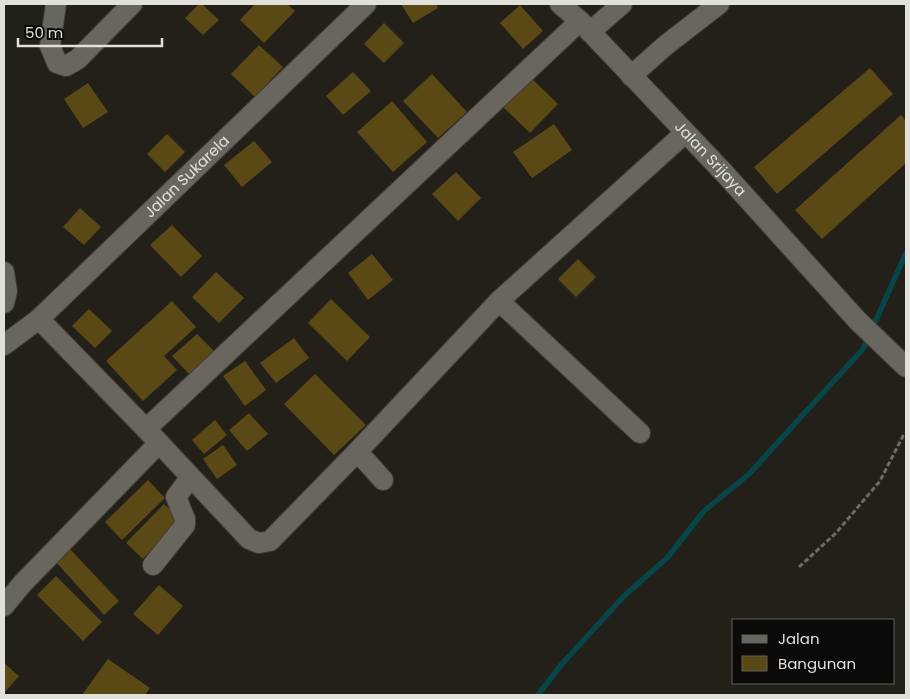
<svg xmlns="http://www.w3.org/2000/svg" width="910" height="699" font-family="Poppins,sans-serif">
<rect width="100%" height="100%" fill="#23201a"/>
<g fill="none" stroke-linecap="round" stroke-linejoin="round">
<g stroke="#074548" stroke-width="5.5">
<polyline points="872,329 906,253"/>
<polyline points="538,695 561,665 624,596 667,558 704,511 749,474 863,349 869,337"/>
</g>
</g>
<g fill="#5a4915">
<polygon points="199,4 202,4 219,20 203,35 185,18"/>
<polygon points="255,4 287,4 295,11 264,43 240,20"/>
<polygon points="401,4 436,4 438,8 413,23"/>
<polygon points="520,5 543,31 523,49 500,23"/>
<polygon points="384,23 404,43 384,63 364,44"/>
<polygon points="259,45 283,67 255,97 231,74"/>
<polygon points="870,68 893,94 777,194 754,167"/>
<polygon points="353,72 371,91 343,115 326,96"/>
<polygon points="432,74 467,112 438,138 403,101"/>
<polygon points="530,77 558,104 530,133 502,106"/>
<polygon points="88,83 108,112 83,128 64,99"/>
<polygon points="392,101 427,142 393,172 357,132"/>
<polygon points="901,115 906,121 906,163 822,239 795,210"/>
<polygon points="554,124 572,150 532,178 513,152"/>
<polygon points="167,134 185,152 165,172 147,154"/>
<polygon points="254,141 272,162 242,187 224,165"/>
<polygon points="456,172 481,198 458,221 432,194"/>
<polygon points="80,208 101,227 84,245 63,227"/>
<polygon points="172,225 202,256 181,277 150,245"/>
<polygon points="372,254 393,280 368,300 348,273"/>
<polygon points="578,259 596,277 576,297 558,279"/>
<polygon points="216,272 244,298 219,323 192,297"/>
<polygon points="331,299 370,337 347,361 308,323"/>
<polygon points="172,301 196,327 164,356 177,370 143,401 106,361"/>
<polygon points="89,309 112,331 95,348 72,326"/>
<polygon points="197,334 215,352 190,375 172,356"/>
<polygon points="294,338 309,358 276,383 260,363"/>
<polygon points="245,361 266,390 245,406 223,376"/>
<polygon points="315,374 366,425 334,455 284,404"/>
<polygon points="249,413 268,434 247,451 229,430"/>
<polygon points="215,420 227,435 204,454 192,440"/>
<polygon points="223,445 237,465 217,479 203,459"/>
<polygon points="148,480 165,498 122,540 105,522"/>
<polygon points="164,504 181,519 143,559 126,543"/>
<polygon points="69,548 119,601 104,615 55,561"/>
<polygon points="56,576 102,622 83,641 37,595"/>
<polygon points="159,585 183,606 158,635 133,614"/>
<polygon points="108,659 150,688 145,695 82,695"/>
<polygon points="4,663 19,676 4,693"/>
</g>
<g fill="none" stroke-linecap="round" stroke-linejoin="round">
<defs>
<g id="street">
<polyline points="56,4 50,46 57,63 66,66 78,59 132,4"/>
<path id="s1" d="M560,4L580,21L726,175L857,320L906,367"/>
<polyline points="590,32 622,4"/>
<polyline points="631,76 666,45 719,4"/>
<polyline points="4,272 7,291 4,303"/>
<polyline points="499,301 640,433"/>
<polyline points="39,319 146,429 249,539 259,543 270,541 356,453 499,301 685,133"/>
<path id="s2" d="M4,345L39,319L366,4"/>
<polyline points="146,429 580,21"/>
<polyline points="356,453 366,461 383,480"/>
<polyline points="153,565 185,525 185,519 176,497 190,478"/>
<polyline points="4,606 22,584 159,443"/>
</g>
</defs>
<use href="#street" stroke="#3f3d38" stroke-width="22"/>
<polyline stroke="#6d6b65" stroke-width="3" stroke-dasharray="5 2.5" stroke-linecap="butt" points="799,567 836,533 880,481 903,436 906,433"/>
<use href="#street" stroke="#69665f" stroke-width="20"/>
</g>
<g text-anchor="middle" stroke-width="4.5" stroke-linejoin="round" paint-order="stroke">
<g font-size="15" fill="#e1e0db" stroke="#0b0a08">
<text dy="5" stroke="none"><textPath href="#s1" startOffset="216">Jalan Srijaya</textPath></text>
<text dy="5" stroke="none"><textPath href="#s2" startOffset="249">Jalan Sukarela</textPath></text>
</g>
</g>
<rect width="910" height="699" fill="none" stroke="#e1e0db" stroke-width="10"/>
<rect x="732" y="619" width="162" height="65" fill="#0b0a08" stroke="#61605c"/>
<rect x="742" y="635" width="25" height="8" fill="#69665f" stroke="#61605c"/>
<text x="778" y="644" font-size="15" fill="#e1e0db">Jalan</text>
<rect x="742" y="656" width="25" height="15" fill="#5a4915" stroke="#61605c"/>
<text x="778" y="669" font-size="15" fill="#e1e0db">Bangunan</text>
<path d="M18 38v8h144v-8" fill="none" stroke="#e1e0db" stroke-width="2.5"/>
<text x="25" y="38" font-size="15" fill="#e1e0db" stroke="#0b0a08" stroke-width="4" paint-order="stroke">50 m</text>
</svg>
